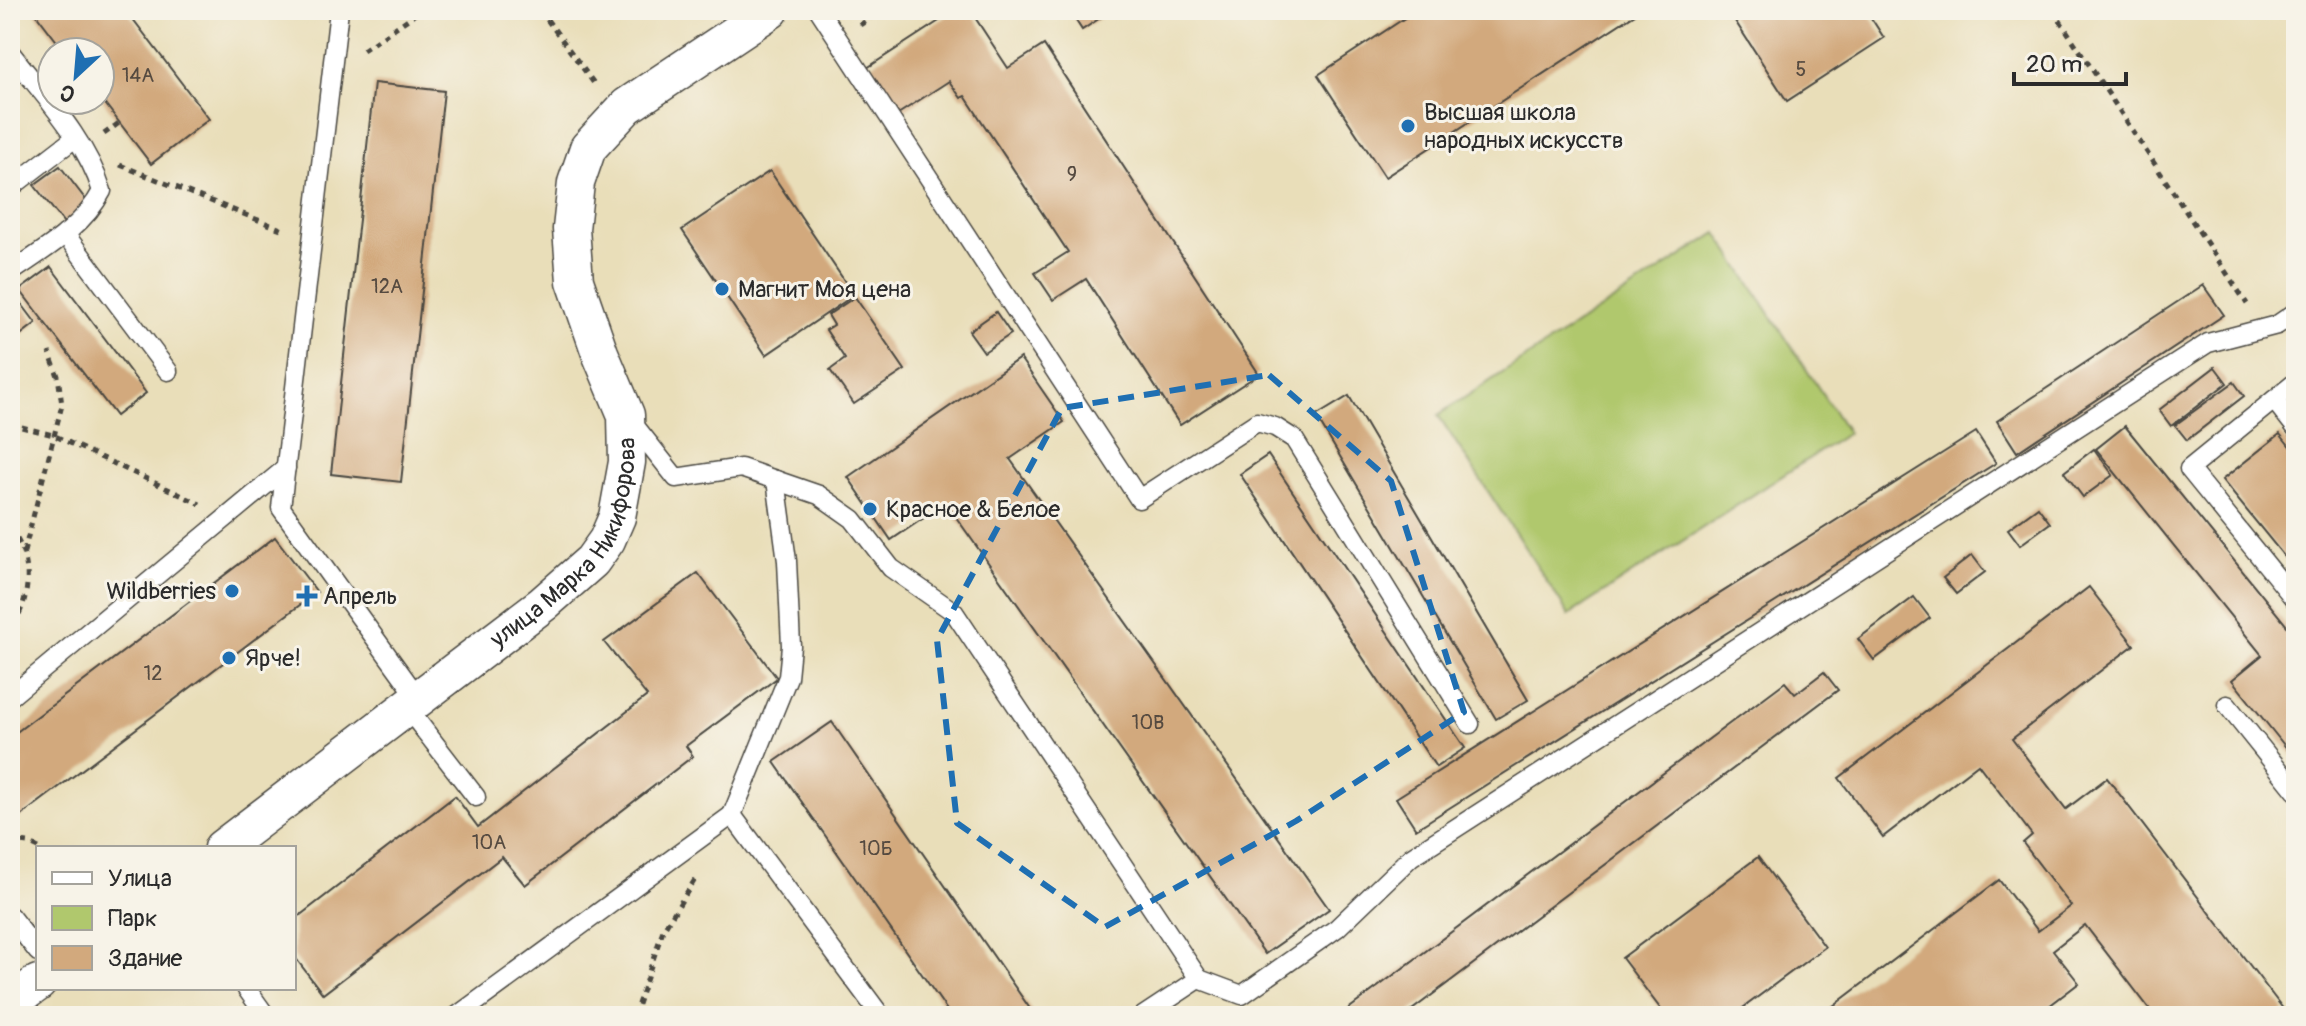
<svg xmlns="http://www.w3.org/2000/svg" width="2306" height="1026" font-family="Pangolin,sans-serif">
<rect width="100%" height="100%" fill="#f7f3e8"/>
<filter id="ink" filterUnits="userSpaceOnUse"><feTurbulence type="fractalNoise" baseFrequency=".0125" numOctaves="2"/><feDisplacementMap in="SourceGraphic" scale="16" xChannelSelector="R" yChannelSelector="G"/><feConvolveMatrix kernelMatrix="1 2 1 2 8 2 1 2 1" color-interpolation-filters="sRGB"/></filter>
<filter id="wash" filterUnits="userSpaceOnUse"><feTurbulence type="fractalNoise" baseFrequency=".006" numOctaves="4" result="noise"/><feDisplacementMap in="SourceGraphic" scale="32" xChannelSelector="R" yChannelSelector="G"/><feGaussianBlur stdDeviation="1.8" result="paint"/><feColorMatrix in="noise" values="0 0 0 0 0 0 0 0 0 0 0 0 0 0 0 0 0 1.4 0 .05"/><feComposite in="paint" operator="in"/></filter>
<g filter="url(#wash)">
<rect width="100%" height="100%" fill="#e9deb9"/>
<polygon fill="#b0c86d" stroke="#6e7a4c" stroke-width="2" points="1717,233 1848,433 1569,615 1438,415"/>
<g id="blocks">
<g fill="#d2a97d">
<polygon points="33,10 126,10 209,119 151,164 100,97 100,52 65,52"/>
<polygon points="956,10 970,10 1008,68 1044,45 1259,374 1180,425 1086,279 1053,300 1035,273 1068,252 965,96 961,98 949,81 898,114 867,68"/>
<polygon points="1069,10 1112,10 1082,30"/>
<polygon points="1417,10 1641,10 1385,177 1318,75"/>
<polygon points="1728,10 1866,10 1884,38 1787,101"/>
<polygon points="374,83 444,91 401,482 331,474"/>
<polygon points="60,166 89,204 64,223 34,185"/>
<polygon points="770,171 854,295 766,355 682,230"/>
<polygon points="51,267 146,393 116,416 20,290"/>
<polygon points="2203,285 2224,315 2017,452 1997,421"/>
<polygon points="12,291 36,323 10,343 10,293"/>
<polygon points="855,297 905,370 854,404 830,370 845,359 826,330 834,325 828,315"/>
<polygon points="996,312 1011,334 984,352 969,331"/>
<polygon points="1020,358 1064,422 1010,459 1329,909 1265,954 946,503 891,540 848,477"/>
<polygon points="2215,367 2227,383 2171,426 2159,410"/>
<polygon points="2234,382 2244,396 2187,440 2175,425"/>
<polygon points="1349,396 1528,700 1496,719 1316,416"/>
<polygon points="2125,426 2296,637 2296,760 2232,680 2262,655 2096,449"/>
<polygon points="1976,432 1996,463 1416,829 1396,798"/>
<polygon points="2280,434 2296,454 2296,571 2222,480"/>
<polygon points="2094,449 2113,475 2083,497 2064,472"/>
<polygon points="1268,455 1465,748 1436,767 1240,474"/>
<polygon points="2038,507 2050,523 2020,545 2008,529"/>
<polygon points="275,537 317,592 10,824 10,737"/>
<polygon points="1972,555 1985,572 1956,594 1943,578"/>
<polygon points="698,573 777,678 686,746 693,756 525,885 502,857 323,994 294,956 294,920 455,796 478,827 647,696 604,642"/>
<polygon points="2089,587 2134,645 2012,739 2066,809 2107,778 2284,1010 2277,1016 2155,1016 2085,925 2053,950 2079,983 2036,1016 1820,1016 1999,880 2038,931 2071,906 2023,843 2032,835 1978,764 1883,837 1839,778"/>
<polygon points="1914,597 1930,618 1874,660 1858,639"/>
<polygon points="1824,672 1838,690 1404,1016 1339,1016 1785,682 1795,694"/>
<polygon points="832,722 1035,1016 951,1016 774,762"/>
<polygon points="1758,857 1825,947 1732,1016 1666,1016 1622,958"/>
</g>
</g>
</g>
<g filter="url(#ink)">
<use href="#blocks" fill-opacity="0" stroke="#484640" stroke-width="2"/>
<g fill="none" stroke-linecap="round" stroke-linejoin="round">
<defs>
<g id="service">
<polyline points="339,10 281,508 419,699"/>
<polyline points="819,10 1139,499 1257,422 1275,427 1294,439 1470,724"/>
<path d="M10,52C43,95 86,139 102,191C83,228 43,250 10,273"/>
<polyline points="10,188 75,138"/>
<polyline points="65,234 168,371"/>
<polyline points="2296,382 2189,469 2296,601"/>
<polyline points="2274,400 2296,428"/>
<polyline points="631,421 676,478 741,468 819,495 853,519 891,568 954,612 1199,979 1143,1016"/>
<polyline points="10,697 286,468"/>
<polyline points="2227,705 2296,791"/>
<polyline points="408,709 476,797"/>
<polyline points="732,815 788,677 791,646 787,561 776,480"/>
<polyline points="10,916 38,952"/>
<polyline points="1199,979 1242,995 1337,928 1411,857 2208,343 2277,325 2296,312"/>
<polyline points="246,988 266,1016"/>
<polyline points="457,1016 732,815 881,1016"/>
</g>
<g id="minor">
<path id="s1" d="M222,848L543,604L592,561L607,540L617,517L627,462L626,415L600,353L575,281L571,229L576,183L588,148L627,106L771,10"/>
<polyline points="10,1003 38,983"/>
</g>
</defs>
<use href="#service" stroke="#484640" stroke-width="21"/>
<use href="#minor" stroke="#484640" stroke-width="39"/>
<g stroke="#484640" stroke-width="5" stroke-dasharray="6 6" stroke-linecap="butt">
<polyline points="540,10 596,86"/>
<polyline points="2053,10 2247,304"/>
<polyline points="860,25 882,10"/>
<polyline points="363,50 421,10"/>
<polyline points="53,52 61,46"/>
<polyline points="104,134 119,123"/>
<polyline points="120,165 286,231"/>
<polyline points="10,424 53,435 200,504"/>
<path d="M10,529C34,558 32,600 10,629"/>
<polyline points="24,552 62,405 58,376 49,352"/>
<polyline points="10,841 28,843 39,848"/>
<polyline points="634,1016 663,930 696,878"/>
</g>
<use href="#service" stroke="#fff" stroke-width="18"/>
<use href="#minor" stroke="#fff" stroke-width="36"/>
</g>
</g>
<path fill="none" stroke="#1f6fb2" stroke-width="6" stroke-dasharray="16 10" stroke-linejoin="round" d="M1269,375L1391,481L1464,712L1296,821L1105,927L957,823L937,640L1062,408Z"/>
<g fill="#1f6fb2" stroke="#f7f3e8" stroke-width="3">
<circle cx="1408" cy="126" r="8"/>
<circle cx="722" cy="289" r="8"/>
<circle cx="870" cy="509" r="8"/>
<circle cx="232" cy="591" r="8"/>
<path d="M303 584h8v8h8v8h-8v8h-8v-8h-8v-8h8z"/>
<circle cx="229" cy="658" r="8"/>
</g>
<g text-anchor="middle" stroke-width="6" stroke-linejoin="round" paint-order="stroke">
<g font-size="20" fill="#554a40">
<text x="1801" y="76">5</text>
<text x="138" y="82">14А</text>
<text x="1072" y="181">9</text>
<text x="387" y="293">12А</text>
<text x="153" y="680">12</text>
<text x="1148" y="729">10В</text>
<text x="489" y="849">10А</text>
<text x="876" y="855">10Б</text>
</g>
<g font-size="24" fill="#2b2b2b" stroke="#f7f3e8" text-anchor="start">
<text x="1424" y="120">Высшая школа<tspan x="1424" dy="28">народных искусств</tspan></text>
<text x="738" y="297">Магнит Моя цена</text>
<text x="886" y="517">Красное &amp; Белое</text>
<text x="216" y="599" text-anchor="end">Wildberries</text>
<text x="323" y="604">Апрель</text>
<text x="245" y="666">Ярче!</text>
</g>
<g font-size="24" fill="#2b2b2b" stroke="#f7f3e8">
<text dy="8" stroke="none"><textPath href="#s1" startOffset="470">улица Марка Никифорова</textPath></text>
</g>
</g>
<rect width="2306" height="1026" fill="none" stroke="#f7f3e8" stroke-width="40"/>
<rect x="36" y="846" width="260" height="144" fill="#f7f3e8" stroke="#a5a39c" stroke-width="2"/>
<rect x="52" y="872" width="40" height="12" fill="#ffffff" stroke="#a5a39c" stroke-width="2"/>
<text x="108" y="886" font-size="24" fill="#2b2b2b">Улица</text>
<rect x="52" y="906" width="40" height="24" fill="#b0c86d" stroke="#a5a39c" stroke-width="2"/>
<text x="108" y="926" font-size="24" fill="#2b2b2b">Парк</text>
<rect x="52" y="946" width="40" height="24" fill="#d2a97d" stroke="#a5a39c" stroke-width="2"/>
<text x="108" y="966" font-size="24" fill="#2b2b2b">Здание</text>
<g transform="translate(76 76) rotate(206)"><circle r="38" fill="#f7f3e8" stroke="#a5a39c" stroke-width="2"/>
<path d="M0-6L14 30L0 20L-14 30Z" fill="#1f6fb2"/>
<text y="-12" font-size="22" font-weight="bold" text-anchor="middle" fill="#2b2b2b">С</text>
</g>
<path d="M2014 72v12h112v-12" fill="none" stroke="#2b2b2b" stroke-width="4"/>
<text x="2026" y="72" font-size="24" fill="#2b2b2b" stroke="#f7f3e8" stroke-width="6" paint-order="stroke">20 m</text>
</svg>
